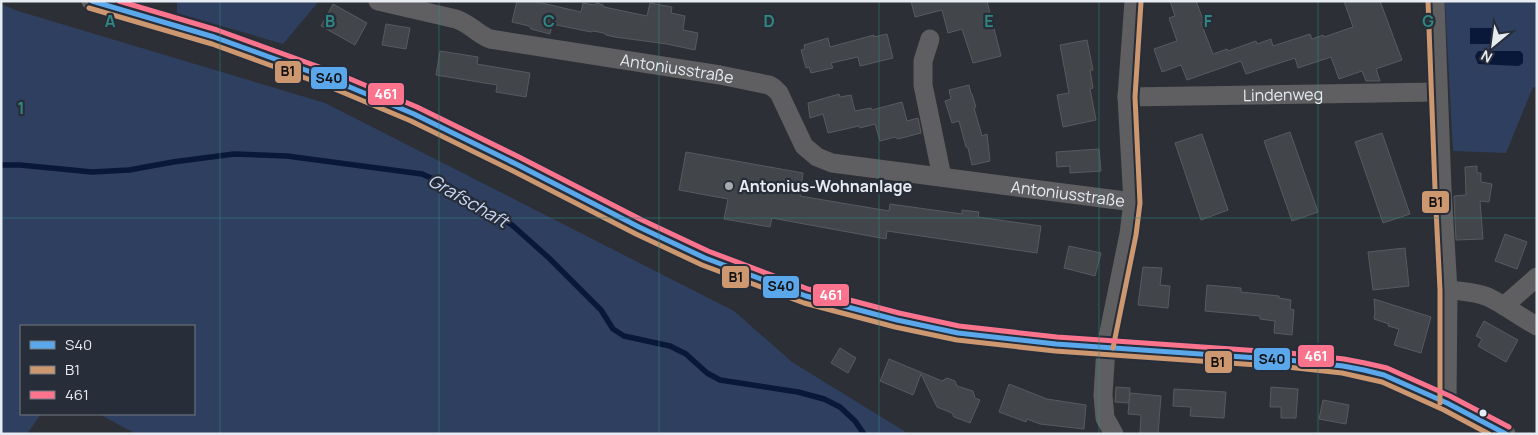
<svg xmlns="http://www.w3.org/2000/svg" width="1538" height="435" font-family="Manrope,sans-serif">
<rect width="100%" height="100%" fill="#2c2f35"/>
<g fill="#2f3f5f">
<polygon points="177,1 319,1 283,44 177,13"/>
<polygon points="1445,1 1537,1 1537,88 1533,87 1506,153 1453,151"/>
<polygon points="1,4 18,11 325,103 734,311 792,362 909,434 136,434 99,414 194,414 194,326 21,326 21,414 41,414 27,434 1,434"/>
</g>
<g fill="#091739">
<rect x="1470" y="28" width="29" height="16"/>
<polygon points="1478,51 1520,51 1523,54 1523,63 1519,66 1478,64 1475,56"/>
</g>
<g fill="none" stroke-linecap="round" stroke-linejoin="round">
<polyline stroke="#091739" stroke-width="5.5" points="1,165 20,165 92,172 129,170 173,162 234,154 287,156 422,174 449,186 512,225 549,258 601,310 613,329 624,336 670,346 686,354 707,373 720,380 798,392 824,399 840,407 855,421 864,434"/>
</g>
<g fill="#42454a" stroke="#575a5f">
<polygon points="517,1 533,1 581,12 583,3 594,5 597,3 603,5 604,7 647,16 650,3 672,7 671,13 685,16 683,30 698,33 695,50 667,44 615,37 606,35 604,33 593,31 591,32 552,24 550,34 531,29 529,26 512,22"/>
<polygon points="911,1 987,1 1001,56 973,63 962,29 948,33 942,10 915,17"/>
<polygon points="1170,1 1196,1 1204,22 1201,23 1213,54 1227,49 1228,51 1256,41 1257,44 1271,39 1273,46 1310,34 1312,39 1323,35 1324,37 1353,27 1344,1 1380,1 1402,60 1376,69 1380,81 1366,81 1362,71 1339,79 1331,57 1298,68 1295,58 1246,74 1241,61 1187,80 1181,65 1162,72 1154,49 1177,41 1169,18 1175,16"/>
<polygon points="333,4 367,23 355,45 321,26"/>
<polygon points="386,24 410,28 406,49 382,45"/>
<polygon points="887,34 893,58 860,66 858,57 831,63 833,68 811,73 809,67 806,68 801,50 805,49 804,45 828,38 830,47 874,35 874,37"/>
<polygon points="1087,40 1093,70 1090,70 1093,88 1090,89 1096,120 1063,127 1057,95 1069,93 1060,45"/>
<polygon points="440,51 478,57 477,64 530,73 526,97 496,92 497,85 436,75"/>
<polygon points="969,85 971,94 972,94 976,107 974,108 982,136 987,134 990,161 972,165 968,148 966,147 959,121 952,123 945,101 951,99 949,90"/>
<polygon points="839,94 840,97 851,95 855,111 871,108 872,110 902,102 907,121 918,118 921,133 898,139 895,137 880,141 875,124 860,128 859,126 828,133 823,114 810,118 808,103"/>
<polygon points="1290,132 1318,212 1292,221 1264,141"/>
<polygon points="1382,133 1410,214 1383,223 1355,142"/>
<polygon points="1202,134 1228,210 1201,220 1175,143"/>
<polygon points="1099,149 1101,171 1070,173 1070,166 1057,167 1056,152"/>
<polygon points="686,152 803,173 800,196 889,211 890,204 962,214 962,210 979,212 978,217 1041,226 1037,253 887,231 886,239 772,218 770,227 724,219 728,199 679,190"/>
<polygon points="1477,166 1477,173 1481,173 1481,182 1492,184 1489,202 1480,201 1483,239 1456,240 1454,196 1466,195 1465,167"/>
<polygon points="1505,234 1527,242 1517,269 1495,261"/>
<polygon points="1069,246 1101,253 1095,276 1064,268"/>
<polygon points="1405,248 1409,286 1373,290 1368,252"/>
<polygon points="1143,267 1162,268 1160,285 1170,286 1168,308 1138,305"/>
<polygon points="1207,285 1241,288 1241,292 1279,296 1279,298 1291,300 1290,309 1294,310 1292,335 1274,333 1275,321 1260,319 1260,316 1205,311"/>
<polygon points="1374,299 1431,317 1421,353 1394,345 1399,329 1388,326 1389,324 1374,319 1375,312"/>
<polygon points="1484,321 1518,340 1506,362 1478,346 1482,339 1476,336"/>
<polygon points="840,348 856,358 848,373 831,363"/>
<polygon points="889,359 942,381 947,378 955,381 957,386 973,391 975,398 980,400 970,423 954,417 952,413 937,407 921,374 913,395 880,381"/>
<polygon points="1009,384 1047,399 1086,405 1084,429 1040,424 1027,419 1026,422 999,412"/>
<polygon points="1116,387 1130,388 1129,403 1115,402"/>
<polygon points="1271,387 1298,389 1296,418 1281,418 1281,407 1270,407"/>
<polygon points="1174,389 1226,392 1224,418 1190,416 1191,407 1173,406"/>
<polygon points="1130,393 1161,396 1158,434 1140,433 1141,415 1128,414"/>
<polygon points="1323,400 1349,405 1346,424 1319,419"/>
</g>
<g fill="none" stroke-linecap="round" stroke-linejoin="round">
<g stroke="#5f5f62" stroke-width="19">
<polyline points="91,1 214,37 333,80 414,114 518,165 639,227 705,258 806,296 897,320 958,333 1056,344 1288,360 1343,366 1364,370 1384,375 1447,403 1506,434"/>
<path id="s1" d="M378,1L456,19C469,23 477,34 490,39L720,75L769,85L774,88L779,93L804,146L817,157L832,163L1133,202"/>
<polyline points="1435,1 1442,189 1448,290 1447,403"/>
<polyline points="930,39 923,61 923,85 942,177"/>
<path id="s2" d="M1127,97L1438,92"/>
<path d="M1448,290C1461,291 1476,292 1488,297C1505,305 1520,317 1537,326"/>
<polyline points="1504,306 1537,277"/>
<polyline points="1114,434 1105,418 1103,395 1106,347 1129,234 1133,202 1127,97 1134,1"/>
</g>
<defs>
<polyline id="bus-1" points="92,1 214,37 333,80 414,114 518,165 639,227 705,258 806,296 897,320 958,333 1056,344 1288,360 1343,366 1364,370 1384,375 1447,403 1506,434"/>
<g id="bus-2">
<polyline points="1428,1 1435,189 1440,290 1440,403"/>
<polyline points="89,8 212,44 330,87 411,121 515,172 636,234 702,265 804,303 895,327 957,340 1055,351 1287,367 1342,373 1382,382 1444,410 1489,434"/>
<polyline points="1113,348 1136,235 1140,203 1135,97 1141,2"/>
</g>
<polyline id="bus-3" points="119,1 217,30 336,73 417,107 521,158 642,220 708,251 808,289 899,313 959,326 1057,337 1289,353 1344,359 1365,363 1387,368 1450,396 1509,427"/>
</defs>
<use href="#bus-1" stroke="#282e39" stroke-width="9"/>
<use href="#bus-2" stroke="#282e39" stroke-width="9"/>
<use href="#bus-3" stroke="#282e39" stroke-width="9"/>
<use href="#bus-1" stroke="#5aa8eb" stroke-width="5"/>
<use href="#bus-2" stroke="#cd976f" stroke-width="5"/>
<use href="#bus-3" stroke="#fc738d" stroke-width="5"/>
</g>
<path fill="none" stroke="#2f8882" stroke-width="1" stroke-opacity="0.55" d="M220,1V434M439,1V434M659,1V434M879,1V434M1099,1V434M1318,1V434M1,218H1537"/>
<circle fill="#a6a9b0" stroke="#282e39" stroke-width="2" cx="729" cy="186" r="5"/>
<circle fill="#e7ebf2" stroke="#282e39" stroke-width="2" cx="1483" cy="413" r="4.5"/>
<g text-anchor="middle" stroke-width="4.5" stroke-linejoin="round" paint-order="stroke">
<g font-size="16" fill="#e7ebf2" stroke="#282e39">
<text dy="6" stroke="none"><textPath href="#s1" startOffset="309">Antoniusstraße</textPath></text>
<text dy="6" stroke="none"><textPath href="#s2" startOffset="156">Lindenweg</textPath></text>
<text dy="6" stroke="none"><textPath href="#s1" startOffset="745">Antoniusstraße</textPath></text>
</g>
<g font-size="16" font-weight="bold" fill="#e7ebf2" stroke="#282e39" text-anchor="start">
<text x="739" y="192">Antonius-Wohnanlage</text>
</g>
<g font-size="18" font-style="italic" fill="#c9d8f4" stroke="#282e39">
<text transform="translate(468 201) rotate(30)" y="6">Grafschaft</text>
</g>
</g>
<g font-size="16" text-anchor="middle" font-weight="bold" fill="#2f8882" stroke="#282e39" stroke-width="4.5" stroke-linejoin="round" paint-order="stroke">
<text x="110" y="27">A</text>
<text x="330" y="27">B</text>
<text x="549" y="27">C</text>
<text x="769" y="27">D</text>
<text x="989" y="27">E</text>
<text x="1208" y="27">F</text>
<text x="1428" y="27">G</text>
<text x="21" y="114">1</text>
</g>
<g stroke="#282e39" stroke-width="2">
<rect x="274" y="60" width="28" height="24" rx="5" fill="#cd976f"/>
<rect x="310" y="66" width="38" height="24" rx="5" fill="#5aa8eb"/>
<rect x="367" y="82" width="38" height="24" rx="5" fill="#fc738d"/>
<rect x="1421" y="190" width="29" height="24" rx="5" fill="#cd976f"/>
<rect x="721" y="265" width="29" height="24" rx="5" fill="#cd976f"/>
<rect x="762" y="275" width="38" height="24" rx="5" fill="#5aa8eb"/>
<rect x="812" y="283" width="38" height="24" rx="5" fill="#fc738d"/>
<rect x="1297" y="344" width="38" height="24" rx="5" fill="#fc738d"/>
<rect x="1253" y="347" width="38" height="24" rx="5" fill="#5aa8eb"/>
<rect x="1204" y="350" width="29" height="24" rx="5" fill="#cd976f"/>
</g>
<g font-size="14" text-anchor="middle" font-weight="bold" fill="#fff">
<text x="386" y="99">461</text>
<text x="831" y="300">461</text>
<text x="1316" y="361">461</text>
</g>
<g font-size="14" text-anchor="middle" font-weight="bold" fill="#111">
<text x="288" y="76">B1</text>
<text x="329" y="83">S40</text>
<text x="1436" y="207">B1</text>
<text x="736" y="282">B1</text>
<text x="781" y="291">S40</text>
<text x="1272" y="364">S40</text>
<text x="1218" y="367">B1</text>
</g>
<rect width="1538" height="435" fill="none" stroke="#e7ebf2" stroke-width="5"/>
<rect x="20" y="325" width="175" height="90" fill="#282e39" stroke="#747a83"/>
<rect x="30" y="341" width="25" height="8" fill="#5aa8eb" stroke="#747a83"/>
<text x="65" y="350" font-size="15" fill="#e7ebf2">S40</text>
<rect x="30" y="366" width="25" height="8" fill="#cd976f" stroke="#747a83"/>
<text x="65" y="375" font-size="15" fill="#e7ebf2">B1</text>
<rect x="30" y="391" width="25" height="8" fill="#fc738d" stroke="#747a83"/>
<text x="65" y="400" font-size="15" fill="#e7ebf2">461</text>
<g transform="translate(1493 45) rotate(209)" stroke="#282e39" stroke-width="4" paint-order="stroke">
<path d="M0-4L9 19L0 12L-9 19Z" fill="#e7ebf2"/>
<text y="-8" font-size="14" font-weight="bold" text-anchor="middle" fill="#e7ebf2">N</text>
</g>
</svg>
